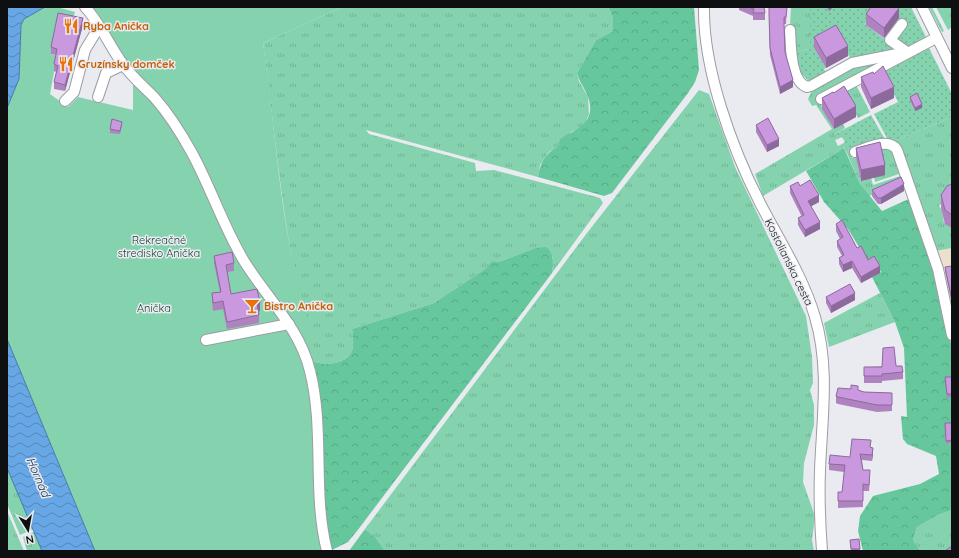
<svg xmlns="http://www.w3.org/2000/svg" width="959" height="558" font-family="Quicksand,sans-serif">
<defs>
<pattern id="grass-tufts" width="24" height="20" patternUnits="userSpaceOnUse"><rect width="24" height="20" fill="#84d2ae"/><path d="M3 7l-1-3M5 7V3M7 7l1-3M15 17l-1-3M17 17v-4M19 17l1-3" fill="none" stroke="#71b395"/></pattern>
<pattern id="forest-crowns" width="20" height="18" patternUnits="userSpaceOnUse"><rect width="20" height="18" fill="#66c79d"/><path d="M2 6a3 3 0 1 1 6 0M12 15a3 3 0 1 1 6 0" fill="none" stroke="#57aa86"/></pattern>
<pattern id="garden-dots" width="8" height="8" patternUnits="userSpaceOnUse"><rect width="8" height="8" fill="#84d2ae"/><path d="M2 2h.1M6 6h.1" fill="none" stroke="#71b395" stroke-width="1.8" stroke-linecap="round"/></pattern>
<pattern id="water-waves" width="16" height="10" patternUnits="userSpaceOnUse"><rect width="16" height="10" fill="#67a7e5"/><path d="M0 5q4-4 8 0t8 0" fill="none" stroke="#5386b8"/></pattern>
</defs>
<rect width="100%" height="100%" fill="#e9ebf0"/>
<polygon fill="#eae0cb" points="952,248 952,324 935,251"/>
<g fill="url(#grass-tufts)">
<path d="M342,7H608L613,17V31L596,40L577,73L579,81L588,97L589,114L584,126L571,132L558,146L549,152L540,165L538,177L366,130L369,134L475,163L476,171L494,170L593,196L600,198L603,203L552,273L553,257L535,248L499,262L492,261L485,269L434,303L352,329C353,335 354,345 352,351C346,365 324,366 312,361C308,321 296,282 289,242C278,176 272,109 263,43Z"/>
<polygon points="791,7 810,7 810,49 794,52 790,26"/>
<polygon points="929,7 932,7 944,31 942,32"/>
<polygon points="936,7 952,7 952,27 948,30"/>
<polygon points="891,58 817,98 834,129 843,124 845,128 835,134 838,139 835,140 838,146 842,144 844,148 763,196 755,174 832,129 816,105 812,106 808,99 813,88 852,66"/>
<polygon points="855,83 870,112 858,118 844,91"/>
<polygon points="699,90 709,94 735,167 806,316 812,357 813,383 810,390 814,405 814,425 804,463 803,482 815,516 812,540 814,551 385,551 376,538 365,529 587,233"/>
<polygon points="952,117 952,198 943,206 940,204 939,206 942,210 944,223 945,222 952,228 952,248 935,251 892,142"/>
<polygon points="880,148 892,149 902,173 875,182 874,177"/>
<polygon points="850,150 852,158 856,157 861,181 871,178 873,185 903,175 903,182 869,196 860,184 846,151"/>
<polygon points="880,293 895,322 829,347 824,323"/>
<polygon points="7,468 33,529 20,535 7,504"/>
<polygon points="952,510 952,549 949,551 922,551 919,549 913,540 917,527 938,515"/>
<polygon points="7,511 24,551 8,550"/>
<polygon points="34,532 42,551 27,551 23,537"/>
</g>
<g fill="url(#forest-crowns)">
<path d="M608,7H694L699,70L695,82L688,93L612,193L604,196L538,177C540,163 545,154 558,146L560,139C577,129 597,122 588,97C585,88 579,82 577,73L596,40L613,31V17Z"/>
<polygon points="844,148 860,184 882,211 911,198 932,256 952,348 952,427 945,427 946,444 952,443 952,510 938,515 917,527 913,540 919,549 922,551 863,551 858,531 860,516 873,496 920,484 939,474 936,456 907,444 903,439 901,416 907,417 904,348 895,322 872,277 881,272 875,262 867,260 848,229 824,202 806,171"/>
<path d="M546,247C555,254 553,263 552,273L357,531L348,542L332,550C322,510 323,466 321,425C320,403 321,382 312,361C324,366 346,365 352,351C354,345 353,335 352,329L434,303L485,269L492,261L499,262L535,248Z"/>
<polygon points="365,529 376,538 385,551 349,551"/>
</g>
<g fill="#84d2ae">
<path d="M45,7H57L75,12L72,22L51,54L57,56L50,94L68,107L78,97L133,110V76L103,23L90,7H342L263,43C273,110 277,176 289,242C295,276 317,339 310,370L327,551H95L7,339V108L19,79L21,25L24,19Z"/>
<polygon points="952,512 952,523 945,539 919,526"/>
</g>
<g fill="url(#garden-dots)">
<polygon points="810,7 826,7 829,10 833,7 877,7 865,24 900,51 852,61 836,36 814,48 826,68 824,69 827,75 810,82 799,71 794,52 810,49"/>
<polygon points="884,7 911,7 927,39 908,49 896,39 907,25"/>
<polygon points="928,46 952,94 952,117 892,142 888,140 874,114 898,102 885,76 885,70"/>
<polygon points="871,115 886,141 846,151 842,144 845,142 842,137 838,139 835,134"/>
</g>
<g fill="url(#water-waves)" stroke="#4c79a5">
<polygon points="7,7 45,7 24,19 21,25 19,79 7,108"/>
<polygon points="7,339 95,551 42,551 7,468"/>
</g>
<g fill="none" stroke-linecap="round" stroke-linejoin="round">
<defs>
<g id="minor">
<path d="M85,7C100,23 109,45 122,63C131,76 143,86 154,97C169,114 181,133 192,153C211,188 223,226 244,261C266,297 300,328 310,371C325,430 312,492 327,551"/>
<path d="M704,7C703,69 732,148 760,203C779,240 803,276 815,317C830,367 822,418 820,470C819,497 820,524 822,551"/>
<polyline points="922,7 952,68"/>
<path d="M790,30C791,45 790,81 807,87L811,86L852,63L907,52L890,40L902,24"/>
<polyline points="98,97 106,73 123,65"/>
<polyline points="821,99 936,38"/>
<polyline points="65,101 74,92 85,50 99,27"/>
<path d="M855,152C867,148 889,137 897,150L938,269L952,335"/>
<polyline points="206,340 289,324"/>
</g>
</defs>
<use href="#minor" stroke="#9c9da3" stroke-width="12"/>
<use href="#minor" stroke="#fff" stroke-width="10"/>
</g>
<g fill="#ae83c0">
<polygon points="739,7 764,7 765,13 765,20 753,20 753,16 739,10"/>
<polygon points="787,7 786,24 784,24 784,29 785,52 793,87 780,94 770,55 769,21"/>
<polygon points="826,7 833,7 829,11"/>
<polygon points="866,14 899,18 884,38 866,25"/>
<polygon points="83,25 65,91 54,89 54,82 56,72 54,71 54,64 56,55 51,54 51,47"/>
<polygon points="814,37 848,56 826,68 814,48"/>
<polygon points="861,77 894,98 871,109 861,87"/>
<polygon points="834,93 856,117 834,129 822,109 822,98"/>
<polygon points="910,97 922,108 915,111 910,100"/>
<polygon points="122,125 120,134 110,133 110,129"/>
<polygon points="756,125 779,146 767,152 756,132"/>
<polygon points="856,148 885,175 861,181 856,158"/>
<polygon points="952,184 952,228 945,224 941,208 941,195"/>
<polygon points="790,186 800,186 819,202 811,206 820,229 805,237 798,225 798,218 802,217 790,193"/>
<polygon points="872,190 904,191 881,204 878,204 872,196"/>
<polygon points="836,224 868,260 880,273 861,283 852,268 843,272 839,264 839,258 842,256 837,247 837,241 840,239 836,231"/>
<polygon points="214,256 234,263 234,271 227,272 231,294 260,311 258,311 259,315 259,323 227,329 223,309 213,311 212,301 212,293 220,292 214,263"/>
<polygon points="952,266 952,304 945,271 945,267"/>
<polygon points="826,297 855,300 831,313 826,303"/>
<polygon points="896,366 903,372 903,379 882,381 882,383 864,383 864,367"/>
<polygon points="952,377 952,397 947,398 945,380"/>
<polygon points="858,390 864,392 892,393 892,411 877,412 838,404 836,403 836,396"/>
<polygon points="945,423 952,423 952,443 946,444"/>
<polygon points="871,447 873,454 872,461 862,460 863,470 870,477 869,491 863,491 863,507 838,508 838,492 842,492 844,472 829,470 829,464 850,457"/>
<polygon points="859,539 860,551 851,551 850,540"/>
</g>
<g fill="#8d6a9c">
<polygon points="829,7 833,7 829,11"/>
<polygon points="899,8 899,18 884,38 884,28"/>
<polygon points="83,18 83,25 65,91 65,85"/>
<polygon points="848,46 848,56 826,68 826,58"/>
<polygon points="793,80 793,87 780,94 780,87"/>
<polygon points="894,87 894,98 871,109 871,98"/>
<polygon points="922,104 922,108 915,111 915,108"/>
<polygon points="856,106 856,117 834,129 834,119"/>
<polygon points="779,139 779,146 767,152 767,145"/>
<polygon points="885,165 885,175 861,181 861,170"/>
<polygon points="904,184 904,191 881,204 881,198"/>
<polygon points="819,195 819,202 808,208 808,201"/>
<polygon points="820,222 820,229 805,237 805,230"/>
<polygon points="852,261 852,268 843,272 843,265"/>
<polygon points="880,266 880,273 861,283 861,277"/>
<polygon points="855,293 855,300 831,313 831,306"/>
<polygon points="260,303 260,311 257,312 257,304"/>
<polygon points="873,448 873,454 872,461 872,455"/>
</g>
<g fill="#ca98df" stroke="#8d6a9c">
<polygon points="749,7 764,7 765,13 753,13 754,9"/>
<polygon points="769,7 787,7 786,17 784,17 784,23 785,52 793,80 780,87 770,48 769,14"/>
<polygon points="871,7 897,7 899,8 884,28 866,14"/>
<polygon points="58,13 83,18 65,85 54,82 58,66 54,64 57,49 51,47"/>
<polygon points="836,25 848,46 826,58 814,37"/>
<polygon points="883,66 894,87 871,98 861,77 873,72 874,74"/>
<polygon points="844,86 856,106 834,119 822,98 833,92 834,93"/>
<polygon points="917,93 922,104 915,108 910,97"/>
<polygon points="768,118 779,139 767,145 756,125"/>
<polygon points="112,119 122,122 120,131 110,129"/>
<polygon points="880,142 885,165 861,170 856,148"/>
<polygon points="901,177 904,184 881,198 878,198 872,190"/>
<polygon points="810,180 819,195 808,201 820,222 805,230 798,218 804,215 790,186 798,182 800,186"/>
<polygon points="952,184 952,215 945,210 941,195 947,186"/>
<polygon points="842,220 857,248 861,246 868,260 874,256 880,266 861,277 852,261 843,265 839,258 844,255 837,241 843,237 836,224"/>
<polygon points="232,252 234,263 226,265 231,294 257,289 260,303 257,304 259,315 227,322 223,301 213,303 212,293 221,292 214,256"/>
<polygon points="952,266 952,300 945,267"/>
<polygon points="850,284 855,293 831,306 826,297"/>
<polygon points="894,347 896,366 902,366 903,372 882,374 882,376 864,376 864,367 882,367 883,348"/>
<polygon points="945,377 952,377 952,394 947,394"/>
<polygon points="851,385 858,386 858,390 864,392 892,393 892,405 877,405 838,397 836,396 838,388 851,389"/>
<polygon points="945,423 952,423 952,440 946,441"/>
<polygon points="852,439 871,440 870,447 873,448 872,455 860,454 863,470 870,470 869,485 863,484 863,501 838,501 838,492 842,492 845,465 829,464 830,455 850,457"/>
<polygon points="859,539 860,549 851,549 850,540"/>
<polygon points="952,546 952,551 945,551"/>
</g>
<defs>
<symbol id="restaurant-bare" viewBox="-9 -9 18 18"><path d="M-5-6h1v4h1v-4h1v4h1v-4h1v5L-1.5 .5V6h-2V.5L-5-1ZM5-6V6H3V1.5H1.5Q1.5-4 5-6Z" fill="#e8710a" stroke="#e9ebf0" stroke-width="2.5" paint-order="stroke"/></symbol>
<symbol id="bar-bare" viewBox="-9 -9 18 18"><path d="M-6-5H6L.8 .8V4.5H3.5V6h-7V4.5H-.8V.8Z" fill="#e8710a" stroke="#e9ebf0" stroke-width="2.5" paint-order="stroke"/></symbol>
</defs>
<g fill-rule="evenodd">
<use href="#restaurant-bare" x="60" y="15" width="22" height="22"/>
<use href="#restaurant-bare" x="55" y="53" width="22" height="22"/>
<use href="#bar-bare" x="241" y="295" width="22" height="22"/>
</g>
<g text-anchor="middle" stroke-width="3" stroke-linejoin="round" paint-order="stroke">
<g font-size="11" font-weight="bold" fill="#c56008" stroke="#e9ebf0" text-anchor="start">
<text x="83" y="30">Ryba Anička</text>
<text x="78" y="68">Gruzínsky domček</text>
<text x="264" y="310">Bistro Anička</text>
</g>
<g font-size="11" fill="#184331" stroke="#e9ebf0">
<text x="159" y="244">Rekreačné<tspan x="159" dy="13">stredisko Anička</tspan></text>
<text x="154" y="312">Anička</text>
</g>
<g font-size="11" fill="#0e0f11" stroke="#e9ebf0">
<text transform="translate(789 262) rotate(64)" y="4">Kostolianska cesta</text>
</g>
<g font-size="12" font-style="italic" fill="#142f48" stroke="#e9ebf0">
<text transform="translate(38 477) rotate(67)" y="4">Hornád</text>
</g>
</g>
<rect width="959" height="558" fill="none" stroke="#0e0f11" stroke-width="16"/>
<g transform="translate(28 530) rotate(169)" stroke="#e9ebf0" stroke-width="3" paint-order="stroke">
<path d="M0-3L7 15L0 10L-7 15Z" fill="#0e0f11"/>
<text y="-6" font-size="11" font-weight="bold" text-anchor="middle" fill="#0e0f11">N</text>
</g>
</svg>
